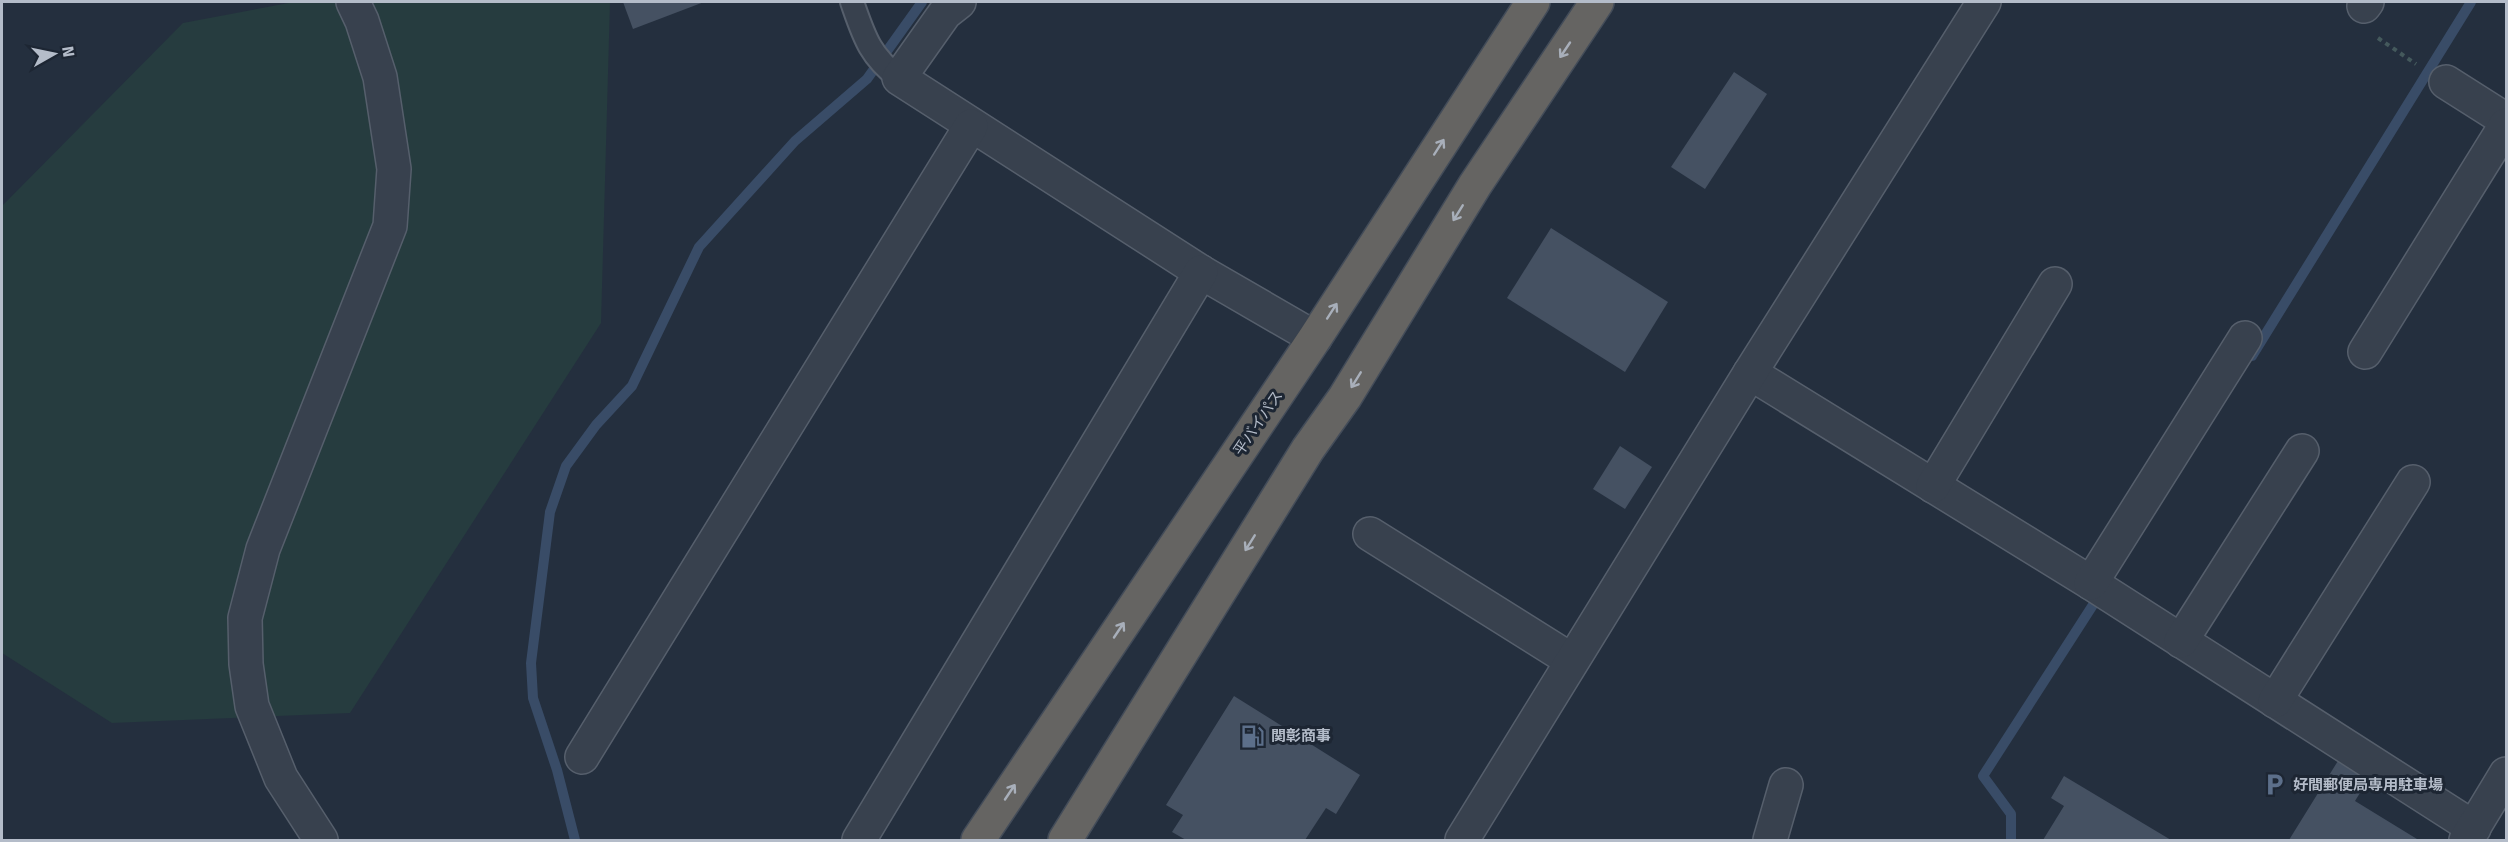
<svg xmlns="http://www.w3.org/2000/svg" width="2508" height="842" font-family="'Fira Sans','Noto Sans JP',sans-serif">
<rect width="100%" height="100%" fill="#242f3e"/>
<polygon fill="#263c3f" points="294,2 610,2 601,323 350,713 112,723 2,653 2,206 183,23"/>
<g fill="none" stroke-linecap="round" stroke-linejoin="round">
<g stroke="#394c67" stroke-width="10">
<polyline points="2252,356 2471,2"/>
<polyline points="575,840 557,770 533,698 531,663 550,512 566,466 596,425 632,386 699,247 795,141 867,79 922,2"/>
<polyline points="2011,840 2011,814 1983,776 2100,594"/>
</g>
</g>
<g fill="#455162">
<polygon points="623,2 704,2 633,29"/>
<polygon points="1734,72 1767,94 1705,189 1671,167"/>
<polygon points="1551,228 1668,302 1625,372 1507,298"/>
<polygon points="1620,446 1652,467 1625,509 1593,489"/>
<polygon points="1234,696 1360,775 1336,814 1326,808 1305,840 1186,840 1172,832 1183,815 1166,805"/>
<polygon points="2341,756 2371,775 2355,801 2417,839 2416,840 2289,840"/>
<polygon points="2064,776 2171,840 2043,840 2064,806 2051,798"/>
</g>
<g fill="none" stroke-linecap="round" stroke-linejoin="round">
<defs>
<path id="service" d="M852,2C864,36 869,55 899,78"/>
<g id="minor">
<polyline points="959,2 945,13 899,78 1201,272 1315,338"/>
<polyline points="2364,6 2367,2"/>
<polyline points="2446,82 2506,120"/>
<polyline points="2365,352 2506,125"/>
<polyline points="1750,373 2091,583 2474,828"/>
<polyline points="1933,486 2055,284"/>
<polyline points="1370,534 1571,660"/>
<polyline points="2091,583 2245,338"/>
<polyline points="2181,641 2302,451"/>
<polyline points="2275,701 2413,482"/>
<polyline points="582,757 971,126"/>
<polyline points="321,840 281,778 252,706 246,664 245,618 263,549 390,226 394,169 380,77 362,21 353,2"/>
<polyline points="859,840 1201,272"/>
<polyline points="1462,840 1750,373 1984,2"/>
<polyline points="1770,840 1786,785"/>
</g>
<polyline id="tertiary" points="2466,840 2506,774"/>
<g id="trunk">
<polyline points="978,840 1315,338 1533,2"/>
<polyline points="1065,840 1308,449 1345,397 1475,185 1597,2"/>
</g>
</defs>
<use href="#service" stroke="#565f6c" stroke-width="26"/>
<use href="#minor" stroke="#565f6c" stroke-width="36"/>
<use href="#tertiary" stroke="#565f6c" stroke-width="36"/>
<use href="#trunk" stroke="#434c59" stroke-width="36"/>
<polyline stroke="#44595c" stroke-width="4" stroke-dasharray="4.5 4.5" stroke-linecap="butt" points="2378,38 2416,64"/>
<use href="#service" stroke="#38414e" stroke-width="22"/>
<use href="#minor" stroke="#38414e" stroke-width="33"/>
<use href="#tertiary" stroke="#38414e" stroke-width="33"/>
<use href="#trunk" stroke="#656462" stroke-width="33"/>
</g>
<defs><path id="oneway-shaft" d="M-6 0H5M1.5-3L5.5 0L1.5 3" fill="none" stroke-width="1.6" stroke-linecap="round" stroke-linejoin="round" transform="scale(1.5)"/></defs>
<g stroke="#a8afba">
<use href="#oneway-shaft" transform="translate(1565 50) rotate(124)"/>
<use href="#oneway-shaft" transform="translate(1439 147) rotate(-57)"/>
<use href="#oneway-shaft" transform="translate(1458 213) rotate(122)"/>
<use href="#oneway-shaft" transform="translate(1332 311) rotate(-57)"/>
<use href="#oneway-shaft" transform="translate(1356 380) rotate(122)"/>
<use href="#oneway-shaft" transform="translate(1250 543) rotate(122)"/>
<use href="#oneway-shaft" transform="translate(1119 630) rotate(-56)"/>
<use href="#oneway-shaft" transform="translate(1010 792) rotate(-56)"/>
</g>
<defs>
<symbol id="fuel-bare" viewBox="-9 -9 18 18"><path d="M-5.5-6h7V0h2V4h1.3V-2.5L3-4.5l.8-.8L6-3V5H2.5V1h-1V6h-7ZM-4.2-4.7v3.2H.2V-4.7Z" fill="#5c6f8a" stroke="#1d2633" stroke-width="2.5" paint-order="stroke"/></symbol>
<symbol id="parking-bare" viewBox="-9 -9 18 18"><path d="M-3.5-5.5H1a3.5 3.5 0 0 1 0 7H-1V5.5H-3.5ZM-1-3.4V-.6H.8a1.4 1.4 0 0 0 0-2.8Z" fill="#5c6f8a" stroke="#1d2633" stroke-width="2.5" paint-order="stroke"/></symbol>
</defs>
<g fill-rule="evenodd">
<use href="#fuel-bare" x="1236" y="720" width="33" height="33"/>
<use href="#parking-bare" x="2258" y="768" width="33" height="33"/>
</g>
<g text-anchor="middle" stroke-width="6" stroke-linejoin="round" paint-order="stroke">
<g font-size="15" fill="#b4bcc9" stroke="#1d2633">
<text transform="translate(1258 423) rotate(-56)" y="5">平バイパス</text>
</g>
<g font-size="15" font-weight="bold" fill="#b4bcc9" stroke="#1d2633" text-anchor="start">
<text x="1271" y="741">関彰商事</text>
<text x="2293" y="790">好間郵便局専用駐車場</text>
</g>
</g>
<rect width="2508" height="842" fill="none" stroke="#b4bcc9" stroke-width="6"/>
<g transform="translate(54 54) rotate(81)" stroke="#1d2633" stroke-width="4.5" paint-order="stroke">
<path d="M0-4.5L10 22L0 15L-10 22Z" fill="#b4bcc9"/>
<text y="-9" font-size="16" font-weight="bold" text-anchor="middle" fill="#b4bcc9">N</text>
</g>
</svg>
